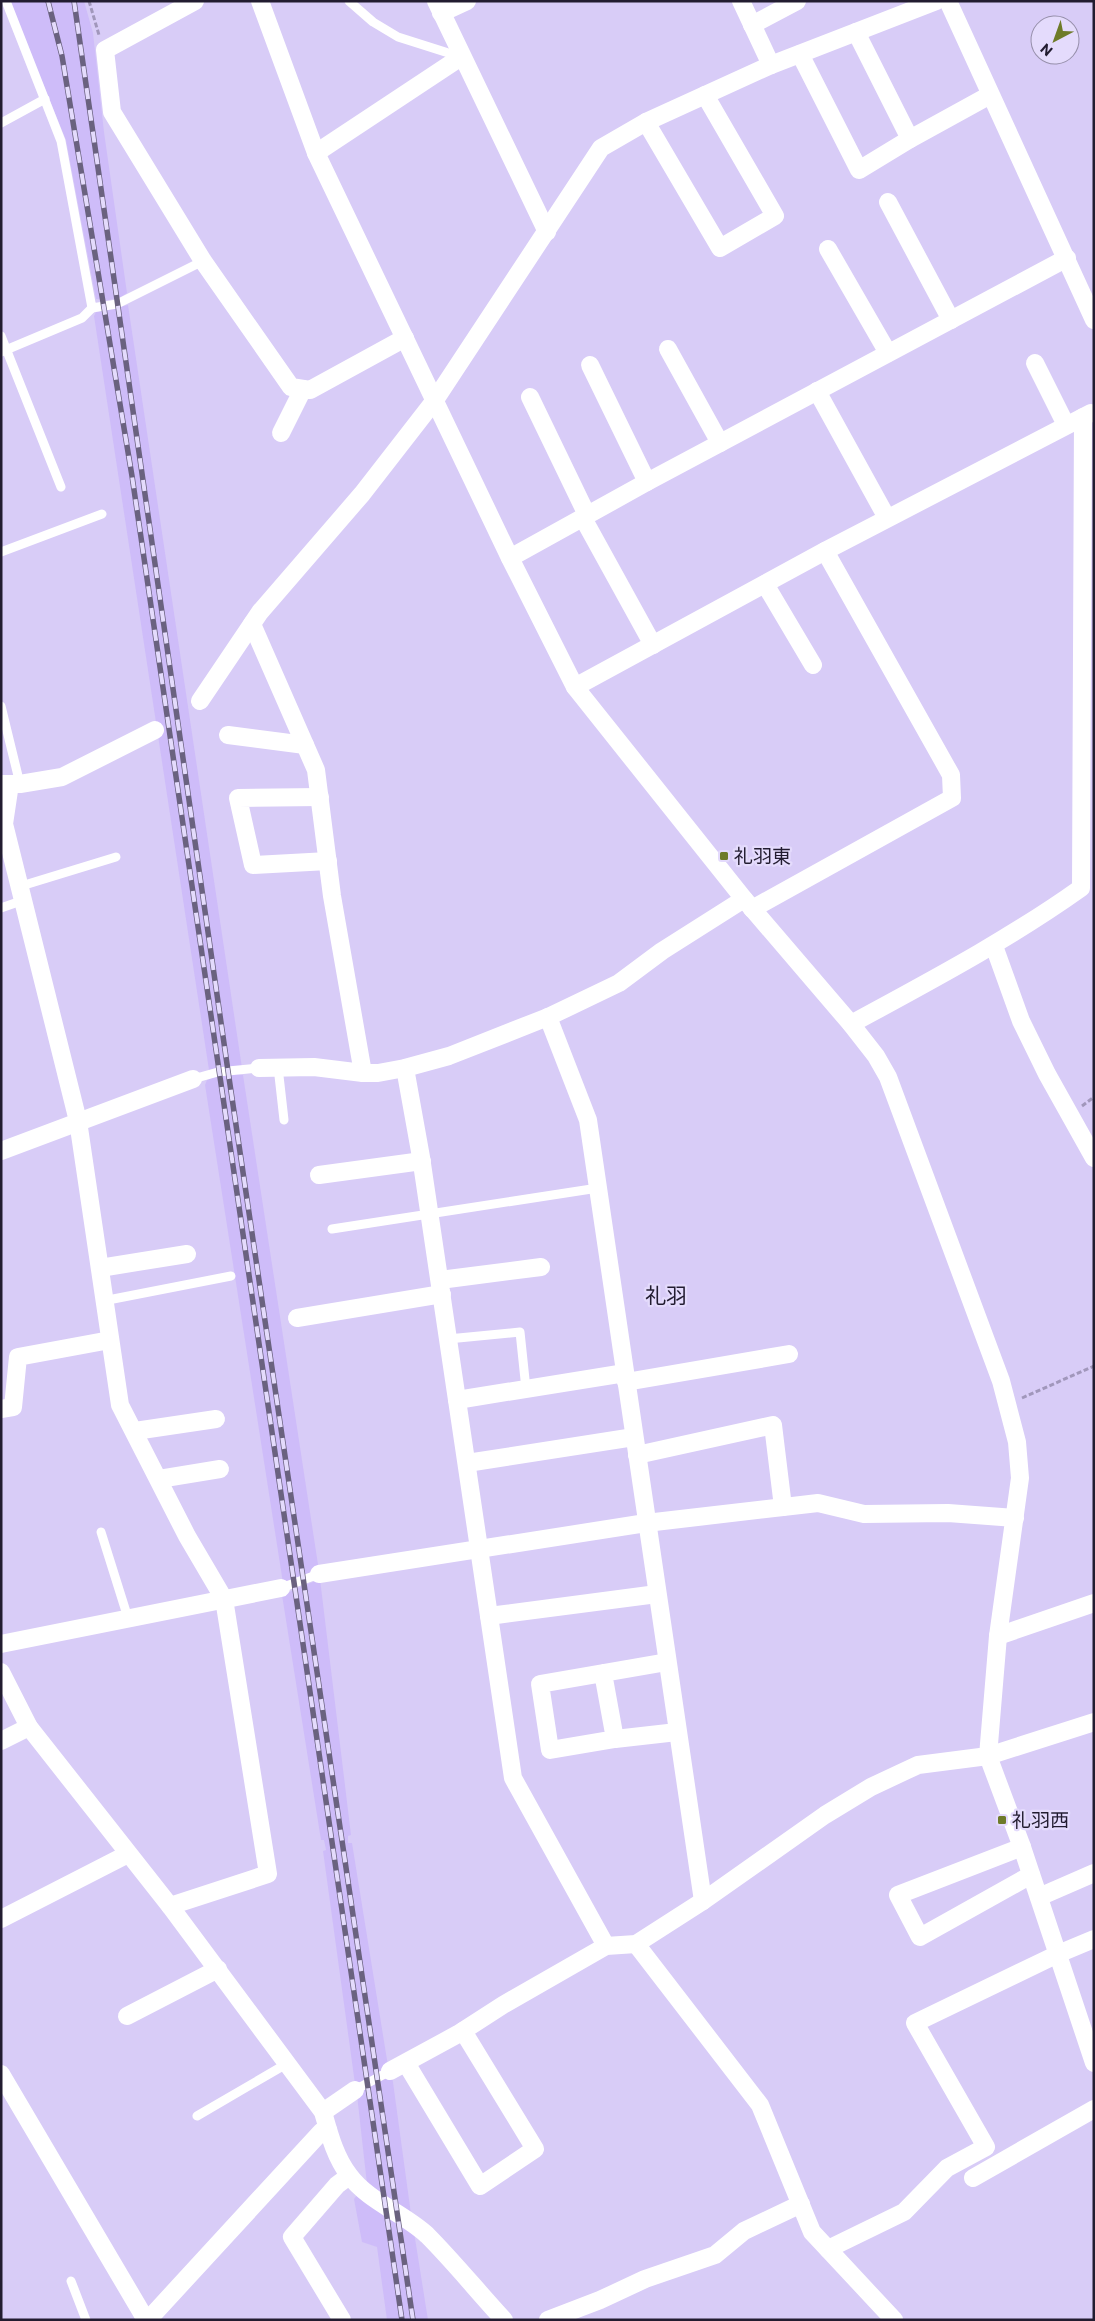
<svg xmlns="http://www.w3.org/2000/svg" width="1095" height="2321" font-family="Commissioner,'Noto Sans JP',sans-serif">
<rect width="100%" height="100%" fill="#d8ccf7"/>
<g fill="#cebcf9">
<polygon points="9,1 84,1 93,33 104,132 127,293 121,297 109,300 96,299 66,140"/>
<polygon points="128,305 242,1068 209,1070 94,316 96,312"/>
<polygon points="236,1074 243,1075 319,1571 283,1583 205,1085 207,1080 216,1076"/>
<polygon points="320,1579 351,1835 348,1836 348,1843 352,1843 388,2066 382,2072 355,2084 323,1851 326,1850 324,1840 321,1840 282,1595"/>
<polygon points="388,2074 392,2075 411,2214 367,2184 357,2095"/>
<polygon points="358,2194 414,2232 428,2320 387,2320 377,2247 362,2242 354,2199"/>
</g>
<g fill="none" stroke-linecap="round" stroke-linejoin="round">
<g stroke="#a197bb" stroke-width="3" stroke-dasharray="5 2.5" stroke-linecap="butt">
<polyline points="89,1 99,35"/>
<polyline points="1082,1106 1094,1097"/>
<polyline points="1022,1398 1094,1366"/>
</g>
<g stroke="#fff" stroke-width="9">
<polyline points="6,1 61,141 92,308 117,304 203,261"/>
<polyline points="349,1 373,22 398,37 461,57"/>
<polyline points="1,123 45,99"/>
<polyline points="1,336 61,487"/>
<polyline points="1,352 82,318 92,308"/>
<polyline points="1,552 102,514"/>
<polyline points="1,706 20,784"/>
<polyline points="18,887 116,857"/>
<polyline points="1,908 21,901"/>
<polyline points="278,1067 284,1120"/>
<polyline points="193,1079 218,1072 259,1068"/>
<polyline points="332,1229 598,1188"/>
<polyline points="103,1301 231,1276"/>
<polyline points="448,1339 520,1332 526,1389"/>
<polyline points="101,1532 128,1618"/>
<polyline points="281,1588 319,1574"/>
<polyline points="355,2090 390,2071"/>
<polyline points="197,2116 288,2063"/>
<polyline points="71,2281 86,2320"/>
</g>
<g stroke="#fff" stroke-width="18">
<polyline points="195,1 105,50 112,112 203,261 291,387 310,390 405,338"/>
<polyline points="260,1 316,153 510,558 575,687 744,899 851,1024 876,1056 888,1077 1001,1381 1017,1442 1020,1478 998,1636 988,1756 1022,1847 1094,2063"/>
<polyline points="436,1 547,232"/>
<polyline points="741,1 771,65"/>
<polyline points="948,1 1094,320"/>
<polyline points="441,13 467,1"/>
<polyline points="752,25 797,1"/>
<polyline points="800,54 859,170 910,139 856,32"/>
<polyline points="646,122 720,248 775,216 705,95"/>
<polyline points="910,139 990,95"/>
<polyline points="316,153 461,57"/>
<polyline points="888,202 951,320"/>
<polyline points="828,249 888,353"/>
<polyline points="668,349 720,443"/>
<polyline points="1035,363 1066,425"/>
<polyline points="590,365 647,482"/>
<polyline points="817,391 887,518"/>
<polyline points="530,397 587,515"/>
<polyline points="281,433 303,389"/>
<polyline points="583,518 653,645"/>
<polyline points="510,558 647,482 1067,258"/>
<polyline points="765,584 813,665"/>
<polyline points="252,624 316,770 332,896 363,1073"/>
<polyline points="575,687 825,551 1091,413"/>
<polyline points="200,701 260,612 362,494 435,400 601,148 646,122 771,65 936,1"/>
<polyline points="228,735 305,745"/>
<polyline points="1,784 20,784 62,777 155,730"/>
<polyline points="10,784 4,824 78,1121 120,1405 187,1536 224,1599 268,1874 170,1906"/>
<polyline points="320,797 238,798 253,865 328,861"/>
<polyline points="752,909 952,798 951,775 825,551"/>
<polyline points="994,946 1021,1021 1047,1074 1094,1158"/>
<polyline points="548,1017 588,1120 703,1901"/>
<path d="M851,1024C930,981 1008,940 1081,888L1083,417"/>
<polyline points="259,1068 314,1067 363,1073 378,1073 405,1068 449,1056 548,1017 619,983 662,951 744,899"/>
<polyline points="405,1068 421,1157 513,1778 606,1946"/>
<polyline points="1,1151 193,1079"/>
<polyline points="319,1175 422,1161"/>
<polyline points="100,1268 187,1254"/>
<polyline points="440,1280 541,1267"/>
<polyline points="297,1318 442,1294"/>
<polyline points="626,1382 789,1354"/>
<polyline points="457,1400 625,1373"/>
<polyline points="1,1409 13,1407 18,1357 110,1340"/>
<polyline points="135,1431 216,1419"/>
<polyline points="637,1455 773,1425 783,1507"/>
<polyline points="467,1463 634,1437"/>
<polyline points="159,1479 220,1469"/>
<polyline points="319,1574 646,1523 818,1503 864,1514 948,1513 1015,1518"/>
<polyline points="489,1616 657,1594"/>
<polyline points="998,1636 1094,1603"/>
<polyline points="1,1644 281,1588"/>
<path d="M1,1672L29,1727L170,1906L323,2112C329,2133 335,2157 349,2175C368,2201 403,2213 427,2235C454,2262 478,2292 504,2320"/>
<polyline points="603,1673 615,1739 550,1750 540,1684 667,1662"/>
<polyline points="615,1739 677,1732"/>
<polyline points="1,1741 29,1727"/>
<polyline points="1022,1847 898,1895 920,1937 1031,1875"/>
<polyline points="1039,1897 1094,1873"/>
<polyline points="1,1919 128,1854"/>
<polyline points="636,1944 760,2105 812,2232 894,2320"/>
<polyline points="127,2016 218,1969"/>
<polyline points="406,2063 480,2186 535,2149 463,2031"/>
<polyline points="390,2071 458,2034 503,2005 606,1946 636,1944 703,1901 825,1815 871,1787 918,1765 988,1756 1094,1722"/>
<polyline points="1,2074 146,2320"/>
<polyline points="323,2112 355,2090"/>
<polyline points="973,2178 1094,2109"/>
<polyline points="828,2249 904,2212 947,2168 986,2147 915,2023 1058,1954 1094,1939"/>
<polyline points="148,2320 321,2132 328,2130"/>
<polyline points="342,2320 292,2237 337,2185 349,2176"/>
<polyline points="548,2320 600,2300 645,2279 715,2255 744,2231 801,2204"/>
</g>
<defs>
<g id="rail">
<polyline points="48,1 62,56 132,476 402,2320"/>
<polyline points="74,1 228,1071 413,2320"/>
</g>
</defs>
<use href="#rail" stroke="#6a627f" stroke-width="5.5"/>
<use href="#rail" stroke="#e4dbfc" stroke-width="4" stroke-dasharray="11" stroke-linecap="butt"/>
</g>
<g fill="#6e7b28" stroke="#e4dbfc" stroke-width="2">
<rect x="719" y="851" width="10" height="10" rx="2.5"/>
<rect x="997" y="1815" width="10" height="10" rx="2.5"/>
</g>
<g text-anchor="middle" stroke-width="4.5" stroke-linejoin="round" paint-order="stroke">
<g font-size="19" fill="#221c30" stroke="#e4dbfc" text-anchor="start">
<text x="734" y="863">礼羽東</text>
<text x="1012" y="1827">礼羽西</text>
</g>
<g font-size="21" fill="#221c30" stroke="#e4dbfc">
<text x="666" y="1303">礼羽</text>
</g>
</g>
<rect width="1095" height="2321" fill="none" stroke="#221c30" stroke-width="5"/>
<g transform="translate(1055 40) rotate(221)"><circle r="24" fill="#e4dbfc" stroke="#968faa"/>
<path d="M0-4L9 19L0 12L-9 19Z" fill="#6e7b28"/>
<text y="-8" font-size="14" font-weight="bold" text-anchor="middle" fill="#221c30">N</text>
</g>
</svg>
